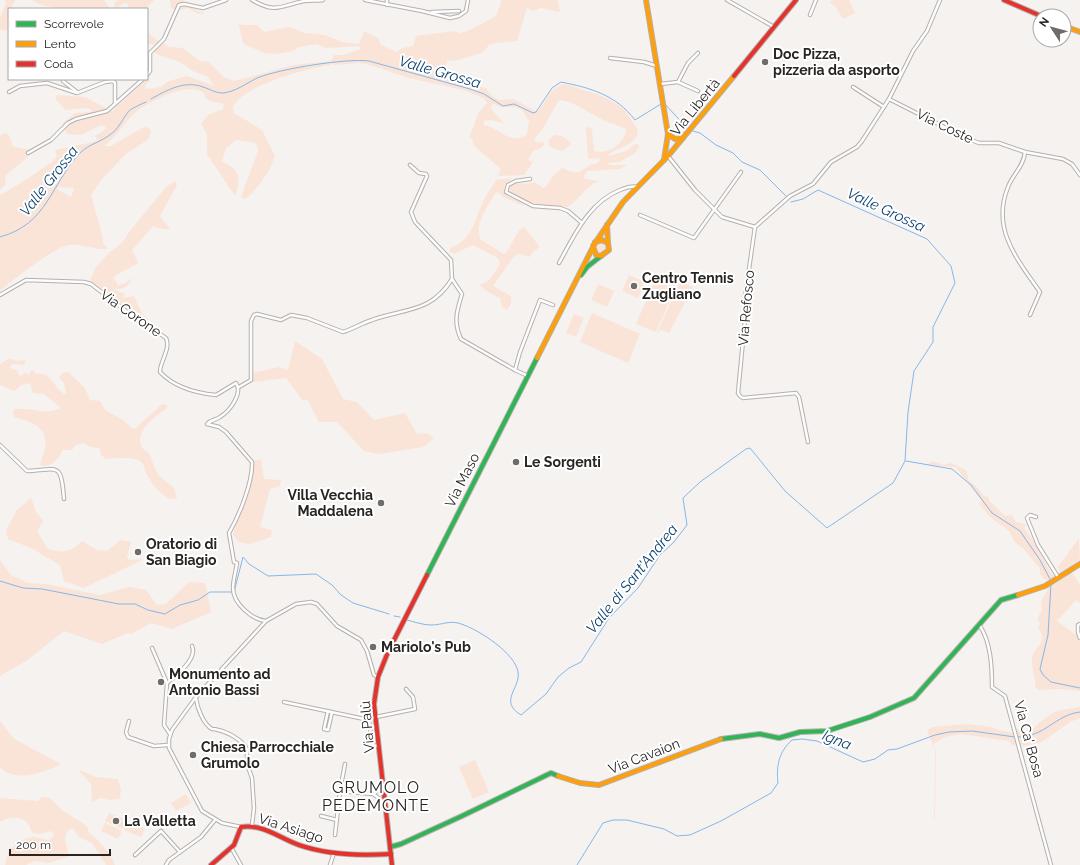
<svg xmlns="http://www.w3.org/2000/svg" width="1080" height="865" font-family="Raleway,sans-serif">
<rect width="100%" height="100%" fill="#f6f2f0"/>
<g fill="#fae4d7" fill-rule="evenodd">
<polygon points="4,0 15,0 11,9 9,9 9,29 4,31 0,29 0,18 6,3"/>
<path d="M32,0H104L110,9C90,9 48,12 32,0Z"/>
<polygon points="118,0 154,0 145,9 128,9 128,4 125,3 116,8 114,4"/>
<polygon points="170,0 183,0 195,10 205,13 198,14 188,8 176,11 171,8"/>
<path d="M502,0H558L560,12L541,8L532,11L527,8L517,41L496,43L489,45L482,53L454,61L448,60L446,64C453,86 466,82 486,88L491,95L499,100L514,99L535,111L539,110L552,91L562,84C568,84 574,87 580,89C602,95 623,102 634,124C636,127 639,131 637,135C632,148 613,148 608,156L626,151L635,144H638L639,147L635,153L620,162L608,163L609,165H627L620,169L587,171L584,176L585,179L599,181C586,186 579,199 568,207L535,204L514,197L524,205V206L503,197L498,192L495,194C488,206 473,225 481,240L504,254C513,247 514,232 524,227L540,247L534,251L529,257L520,254L515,255L493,286L511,296V304L507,310L502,307L500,298L486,291L480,285C491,281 495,273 500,263L498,258L473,245L454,254L450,252V248C474,241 475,215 486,196C489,190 493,186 496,180L513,178L504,186L505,193L513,197L509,188C516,180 526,186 535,182L543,188L547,186L552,177L562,168L572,172H579L590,165L598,163L600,158L589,159L588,157L586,128L589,127L592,129L594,151C608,155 625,144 626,129L603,120L570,102L559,100L542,130L534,139L536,142H543L544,145L541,148L533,151L528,160L533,162L524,175L499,176L498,175L501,169L474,146L472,138H469L479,112L487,103L484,98L463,90L409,78L370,65L359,63L335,65L332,63L331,65C308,68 243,85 233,107L234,113L262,130L275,156C272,168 256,192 245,199L241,197L258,151L256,143L236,140L226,148L222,162C239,168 242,179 235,196L207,154V134L201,124L208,115L223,109L224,104C215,101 207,104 204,93C188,81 150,101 136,112C124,122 117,137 104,146H111L144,127L149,128L151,131L149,139L126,154L102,179L91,195L102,234L103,243L108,249C94,250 82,243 69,245C56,246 11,281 0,291V195C5,194 55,161 57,157L55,150L98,141L95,136L106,129L105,126H99L81,135L67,134L62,124L63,123L75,113L90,112L92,110L87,108L65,110L55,98L57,95L85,97L112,111L146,80H149L145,86L146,89L161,87L169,81L187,76L214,86L208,77L193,71L180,62L159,55L153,51L158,44L163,43L169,47L183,48L200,61L209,62L224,77L234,81L294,65L331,61L334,55H344L360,49L359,46L326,48L316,44L299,47L293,51L277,54L264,53L244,44C242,39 239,29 239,23L242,25H257L264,32L289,27L304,33L325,35L342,42L359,44L364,31L378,38L381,45L397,52L402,48L413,46L416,36L454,31L460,33L468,31L496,16ZM494,104C497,105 500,107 503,107C518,108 520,104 529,121L527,134C511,147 499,127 484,125V121L490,120L504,123L492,110L491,106ZM58,187L74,188L71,197L58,190L57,189Z"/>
<polygon points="832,0 849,0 855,13 843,19 836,7 830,3"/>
<path d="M147,33L159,41C156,46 152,44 147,44Z"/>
<path d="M5,133L9,135L13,147L27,149L31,152C27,161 6,172 5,178C5,180 6,182 5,185L0,190V135Z"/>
<polygon points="555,135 562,136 570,142 570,145 562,151 550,147 548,140"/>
<path d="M175,181L177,185L160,216L170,229H162L153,226L132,250L138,263C134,266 115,275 113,278L117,282V285L124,284L132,278C128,288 123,289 113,289L125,294L122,298L134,296L142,314L155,325L138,320L128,315L101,288L90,280L96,267L110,252L122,243L130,231L166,187Z"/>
<circle cx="601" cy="248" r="6"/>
<polygon points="629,275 645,282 638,298 622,291"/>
<polygon points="655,280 675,289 656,332 636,324"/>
<polygon points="680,282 693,287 669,333 662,330 657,333"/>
<polygon points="598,284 614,291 607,307 591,300"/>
<polygon points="592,313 640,334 628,363 580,342"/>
<polygon points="574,314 584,318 576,337 566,333"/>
<polygon points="295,341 322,359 343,399 357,402 374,420 405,413 417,434 427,433 434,438 424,447 378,454 364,451 337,422 319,422 307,399 303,401 286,378 253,382 253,373 279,367 288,370"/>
<path d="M9,359L20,361L24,360L26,362L24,365L14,364L10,366L12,369L17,370L20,376L25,373L29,375L32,369L36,374C52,370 54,390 65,394L66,392L64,383L59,378L62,373L68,372L85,388L90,400L100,401L105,410L123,420L133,429L136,428L162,404L167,405L166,409C153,418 135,430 142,448L149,453L158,475L174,488L177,498L170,499C160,494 153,485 147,475C144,470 145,464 140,461C134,457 113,458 106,459L101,455L100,448L90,447L84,443L76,445L72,450H63C59,458 51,469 40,465C41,459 44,455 45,449C49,427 32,422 14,417L13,412L15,409C31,407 46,416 61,408L44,394L33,393L30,383L21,385L14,391L0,385V364Z"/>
<polygon points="261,459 264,479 281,480 280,486 270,489 260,527 272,530 271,537 250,544 238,542 233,534 252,478 254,461"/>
<path d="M931,461L944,465L951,463L966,470L969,481L975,485L984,496L988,497C991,505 999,509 1005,516L1012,515L1016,522L1026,524L1024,528L1035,543L1052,575H1055L1060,572L1058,567L1061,563L1079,538L1080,561L1051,580L1044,579L1040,574V568C1030,558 1028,550 1014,542C1010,527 1004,528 994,520C988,515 983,509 979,503L982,502L956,467L928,465Z"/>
<path d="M31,498L36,512L43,521L37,531L48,549C65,553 69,553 82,541L97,550L107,551L121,540L131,542L127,557L129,560L144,559L84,588L64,581L60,565L31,548L8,539L6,530L17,510Z"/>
<polygon points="0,560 11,575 28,583 46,584 100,595 129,587 146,590 157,605 166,604 189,582 205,583 211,612 172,629 151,623 131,634 128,633 102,644 64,631 26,661 0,676"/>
<path d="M1071,571L1080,585V603L1076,600L1057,621L1080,638V691L1061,689L1039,690L1035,687C1036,677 1031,668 1032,659C1032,647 1050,644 1038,628L1040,623L1037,619L1042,610L1041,602L1050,585Z"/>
<path d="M1080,706V718L1070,722L1042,742L1022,747L1016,728L1025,733C1036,728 1044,717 1055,712C1064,708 1072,710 1080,706Z"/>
<path d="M0,721L14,739L61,764C44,773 15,783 0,767Z"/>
<polygon points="968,724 992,727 998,730 1014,733 1017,743 1014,746 1008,741 961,734 945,737 933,744 936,752 935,819 934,819 935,751 927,730 933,727"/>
<polygon points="475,760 489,792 473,799 459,767"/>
<polygon points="80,770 96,777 118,779 121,789 120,799 109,800 100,798 92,802 91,784 79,771"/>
<polygon points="186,794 191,803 176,811 171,803"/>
<path d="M43,797L50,798L62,810L87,826L89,833C99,839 111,855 115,865H106L92,843L79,837L73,828C60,832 67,846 69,855L68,857L48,863L35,861L26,865H5L9,850L24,839L33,837L50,840L54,834L51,831L40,834L33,833C30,830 31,829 29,825C23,815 8,817 0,822V798L37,801Z"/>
<polygon points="109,813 127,821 123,829 105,821"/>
<polygon points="128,821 145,829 141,837 124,830"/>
<polygon points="105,823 122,831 118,839 101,831"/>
</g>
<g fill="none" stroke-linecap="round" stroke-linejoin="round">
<g stroke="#85b7e9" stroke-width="1">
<path d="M151,99C167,90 185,80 203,87C210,89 215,93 223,93C235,92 247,83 257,78C279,69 346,58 369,61L470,89L484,94L503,106L514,104L533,113L536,112L552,88L561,82C591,88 616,95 635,120L661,104"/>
<polyline points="664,103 687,128"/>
<polyline points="693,131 700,133 716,145 733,153 742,162 760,170 787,197"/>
<path d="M0,237C48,224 50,185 80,153C89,144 101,142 111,134C119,129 123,117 130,110C135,107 141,104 146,102"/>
<polyline points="906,461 952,469 971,485 992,513 1020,531 1040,560 1051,581"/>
<polyline points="0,581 23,588 42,589 119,604 135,604 148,610 165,614 180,605 198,600 210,592 234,592 243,557 249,564 268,576 316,574 332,585 341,595 353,603 389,614"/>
<polyline points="1051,584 1048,635 1040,669 1043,675 1051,682 1080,688"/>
<polyline points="394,616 400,617"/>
<path d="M407,620C415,622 423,625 431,625C444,625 450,619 464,625C480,631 515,653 518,672C521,688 498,701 521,715L546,694L558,677L569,668L581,662L609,618L638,588L660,555L674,542L687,525L683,498L700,482L746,449L750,448L785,491L827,528L893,483L905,461L908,412L914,371L933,342V327L955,283L951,266L927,239L818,190L803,199L791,202"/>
<path d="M1018,737C1045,737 1055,715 1080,712"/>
<path d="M577,865L603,823L613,820H627L664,829L677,836L690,835L721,821L771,793L778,783C776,765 779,752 792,740L802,739L817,741L863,762L875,759L888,750L897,749L935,735L949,732L972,731L1015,737"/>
</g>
<defs>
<g id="street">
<path d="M252,0C276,14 280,6 304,1C310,0 317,1 323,0"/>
<polyline points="365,0 422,11 450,18 459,16 466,11 468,0"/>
<polyline points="727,0 774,27"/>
<polyline points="387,5 387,0"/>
<polyline points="432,12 459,11"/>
<polyline points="810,15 816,0"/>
<polyline points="610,58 644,62 657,66"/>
<polyline points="147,75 150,71 150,53 164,39 179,5 184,4 203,8 226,0"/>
<polyline points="63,81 77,92"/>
<polyline points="678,82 698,91"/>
<polyline points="660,84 678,82 688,63 698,53"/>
<polyline points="853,87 884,107"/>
<polyline points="9,92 20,86 47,83 77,93 105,82 113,81 115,83 115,104 143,79"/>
<polyline points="889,99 966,138 979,143 999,143 1025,152 1063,159 1072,164 1080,175"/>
<path d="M1025,152C1024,166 1013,174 1008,187C991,229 1017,259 1040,292L1030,315"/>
<polyline points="28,153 51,140 68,123 76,119 107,111 115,104"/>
<polyline points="668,156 695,190 722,217 755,227"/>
<path d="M410,165L419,173L426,174L427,176L411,212L415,222L451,260L452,279L462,294C457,310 453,322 461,339L515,370"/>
<polyline points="530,179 516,181 508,185 506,192 533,206 560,208 568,211 582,223"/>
<polyline points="640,215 694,238 741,172"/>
<polyline points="755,227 790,196 813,184 831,162 857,147 862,141 889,99 913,51 927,31 940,0"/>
<polyline points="755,227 745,297 745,320 738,393 740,396 743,398 796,393 799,397 808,442"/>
<path d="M559,263C574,236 589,202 620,190C625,188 632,185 638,187"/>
<path d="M0,295L26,280L84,282L91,284L130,314L166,338C171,349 160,361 160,372C174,387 195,393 216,395L236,383C243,393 230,411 220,417C216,420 210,420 207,424L219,427L226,432L252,462C253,482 239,516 229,533L234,562L237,563C236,571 233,580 233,588C233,604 253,620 266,621"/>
<polyline points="528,376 515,370 520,352 540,300 553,305"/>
<path d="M239,387L251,380V321L254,315L257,314L281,320L291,315L307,318L343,332C353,329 362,323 372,320C405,308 431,313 452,279"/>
<path d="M0,445L27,471C59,469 61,462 64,499"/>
<polyline points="1036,517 1030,515 1027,518 1038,545 1058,577"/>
<polyline points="1080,624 1078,625 1078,632 1080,638"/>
<path d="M980,626C991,643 992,667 992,687L1005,696L1051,865"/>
<polyline points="152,648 167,683 164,725 170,734"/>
<path d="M167,683C176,676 198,659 192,646"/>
<path d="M196,698C197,707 203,724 212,729C213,729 216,729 218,730C228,732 242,740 247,749V764L252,778L254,808L252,825"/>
<polyline points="284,702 369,720 372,743 374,746 379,745"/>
<polyline points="328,711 324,729 328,730 332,712"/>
<polyline points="376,717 415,709 413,697 406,689"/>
<polyline points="129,721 126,732 128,737 154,746 168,745"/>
<polyline points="340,791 345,764"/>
<polyline points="374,794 383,785"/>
<polyline points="321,816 337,820"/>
<polyline points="241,827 222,823 202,811 169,748 169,739 172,730 196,697 266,621 296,604 311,602 317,604 337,626 361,640 367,651 374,675 378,677"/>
<polyline points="335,835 340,791 373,794 384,802"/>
<polyline points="232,849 241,865"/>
<polyline points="135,855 161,831 180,852"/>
<polyline points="166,865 169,860 201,837 215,820"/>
<polyline points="330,865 334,853"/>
</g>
<g id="fast">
<polyline points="581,275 587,267 601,256"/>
<polyline points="427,575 537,358"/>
<polyline points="721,739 760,734 779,738 800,732 827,731 870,717 914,698 1001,600 1018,595"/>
<polyline points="390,847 401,844 462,816 551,773 558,776"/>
</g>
<g id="slow">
<polyline points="646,0 668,134 664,160"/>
<polyline points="1064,26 1080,32"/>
<polyline points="668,134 675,139 683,138"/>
<polyline points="607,225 608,243"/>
<polyline points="595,242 602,240 608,243 609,250 601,256 596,255 593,246 623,202 668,156 734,76"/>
<polyline points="537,358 593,247"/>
<polyline points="1018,595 1045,586 1080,564"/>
<polyline points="558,776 580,783 599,785 721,739"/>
</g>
<g id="jam">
<polyline points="1004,0 1041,16"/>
<polyline points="734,76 796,0"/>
<path d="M211,865L234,845L241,827C264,824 279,838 299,845C328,855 361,856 391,854"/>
<polyline points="392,865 374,704 378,677 388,652 427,575"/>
</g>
</defs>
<use href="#street" stroke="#b3b0ae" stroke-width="4.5"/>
<use href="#fast" stroke="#b3b0ae" stroke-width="6"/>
<use href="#slow" stroke="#b3b0ae" stroke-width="6"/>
<use href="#jam" stroke="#b3b0ae" stroke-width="6"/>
<use href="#street" stroke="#fefdfd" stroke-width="2.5"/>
<use href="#fast" stroke="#30b455" stroke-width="4"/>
<use href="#slow" stroke="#ff9f0a" stroke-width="4"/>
<use href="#jam" stroke="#e5322d" stroke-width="4"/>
</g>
<g fill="#6f6c6a" stroke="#fff" stroke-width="1.5">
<circle cx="765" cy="62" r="4"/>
<circle cx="634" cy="286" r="4"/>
<circle cx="516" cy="462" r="4"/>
<circle cx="381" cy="503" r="4"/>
<circle cx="138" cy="552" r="4"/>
<circle cx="373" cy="647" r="4"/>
<circle cx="161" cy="682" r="4"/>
<circle cx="193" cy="755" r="4"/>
<circle cx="116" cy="821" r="4"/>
</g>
<g text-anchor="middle" stroke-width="4" stroke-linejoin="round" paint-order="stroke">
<g font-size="14" font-weight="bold" fill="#272422" stroke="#fff" text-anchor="start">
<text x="773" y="59">Doc Pizza,<tspan x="773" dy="16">pizzeria da asporto</tspan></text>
<text x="642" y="283">Centro Tennis<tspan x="642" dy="16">Zugliano</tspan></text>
<text x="524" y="467">Le Sorgenti</text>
<text x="373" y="500" text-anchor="end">Villa Vecchia<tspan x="373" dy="16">Maddalena</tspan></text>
<text x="146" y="549">Oratorio di<tspan x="146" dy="16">San Biagio</tspan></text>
<text x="381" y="652">Mariolo's Pub</text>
<text x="169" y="679">Monumento ad<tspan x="169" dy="16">Antonio Bassi</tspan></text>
<text x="201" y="752">Chiesa Parrocchiale<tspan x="201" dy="16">Grumolo</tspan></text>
<text x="124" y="826">La Valletta</text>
</g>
<g font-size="14" fill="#272422" stroke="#fff">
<text transform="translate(695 107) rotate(-51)" y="5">Via Libertà</text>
<text transform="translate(945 126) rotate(26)" y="5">Via Coste</text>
<text transform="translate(746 308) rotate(-85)" y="5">Via Refosco</text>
<text transform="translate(131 313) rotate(35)" y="5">Via Corone</text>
<text transform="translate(462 480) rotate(-63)" y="5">Via Maso</text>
<text transform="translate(367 727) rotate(-95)" y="5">Via Palù</text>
<text transform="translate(1029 739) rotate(75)" y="5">Via Ca' Bosa</text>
<text transform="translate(644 756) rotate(-21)" y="5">Via Cavaion</text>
<text transform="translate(291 828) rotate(18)" y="5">Via Asiago</text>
</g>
<g font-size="15" font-style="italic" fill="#09406f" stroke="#fff">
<text transform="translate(440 72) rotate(16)" y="5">Valle Grossa</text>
<text transform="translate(49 181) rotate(-52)" y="5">Valle Grossa</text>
<text transform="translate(886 210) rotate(25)" y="5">Valle Grossa</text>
<text transform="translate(632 579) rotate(-51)" y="5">Valle di Sant'Andrea</text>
<text transform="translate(837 740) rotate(22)" y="5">Igna</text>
</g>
<g font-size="16" letter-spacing="1" fill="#272422" stroke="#fff">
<text x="376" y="793">GRUMOLO<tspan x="376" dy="18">PEDEMONTE</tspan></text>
</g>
</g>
<rect x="8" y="8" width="140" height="72" fill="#ffffff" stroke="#a9a7a7"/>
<rect x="16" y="21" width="20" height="6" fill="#30b455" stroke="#a9a7a7"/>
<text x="44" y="28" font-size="12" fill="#272422">Scorrevole</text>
<rect x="16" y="41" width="20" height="6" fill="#ff9f0a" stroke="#a9a7a7"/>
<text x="44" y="48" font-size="12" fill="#272422">Lento</text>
<rect x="16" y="61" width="20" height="6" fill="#e5322d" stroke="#a9a7a7"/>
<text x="44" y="68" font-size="12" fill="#272422">Coda</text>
<g transform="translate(1052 28) rotate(306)"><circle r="19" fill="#ffffff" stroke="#a9a7a7"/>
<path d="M0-3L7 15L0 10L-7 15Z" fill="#6f6c6a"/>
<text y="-6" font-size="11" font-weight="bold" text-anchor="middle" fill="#272422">N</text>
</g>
<path d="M10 849v6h100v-6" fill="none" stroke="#272422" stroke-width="2"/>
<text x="16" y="849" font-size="12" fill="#272422" stroke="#ffffff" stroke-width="3" paint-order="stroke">200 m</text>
</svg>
